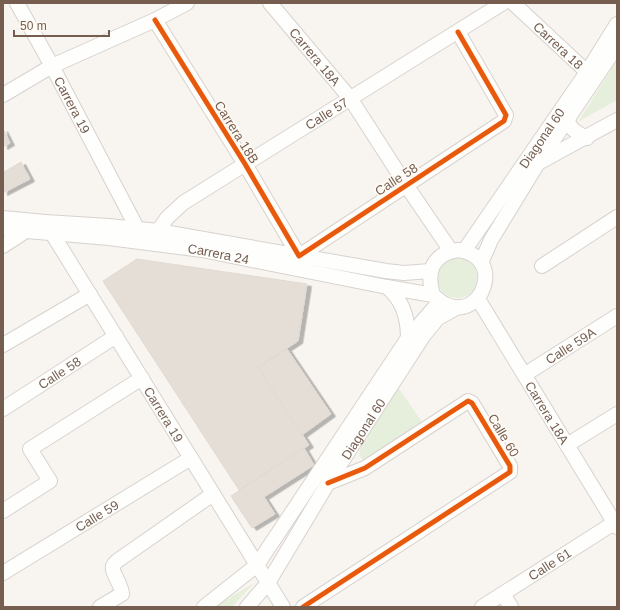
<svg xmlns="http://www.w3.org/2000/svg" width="620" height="610" font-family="Helvetica,sans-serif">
<defs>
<filter id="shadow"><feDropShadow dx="4.5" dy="2.5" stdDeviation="0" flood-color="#0004"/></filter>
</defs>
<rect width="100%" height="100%" fill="#f8f5f0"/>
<g fill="#e6eedc">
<polygon points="617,60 617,100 578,122"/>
<circle cx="457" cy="278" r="20"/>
<polygon points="398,387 426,428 366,463 359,455 360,449"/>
<polygon points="254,583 232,607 214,607"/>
</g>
<g fill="#e5ded7" stroke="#e1d9d2" filter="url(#shadow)">
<polygon points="3,129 10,143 3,147"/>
<polygon points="21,162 30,179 3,193 3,171 4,172"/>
<polygon points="137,259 307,284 298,341 258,367 309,445 239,490 103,281"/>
<polygon points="287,349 331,414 302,435 258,367"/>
<polygon points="304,448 314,465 264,497 275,514 252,528 231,496"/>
</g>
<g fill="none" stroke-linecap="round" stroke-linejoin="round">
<defs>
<g id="minor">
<path id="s1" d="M17,3L52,66L137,228"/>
<path id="s2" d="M270,3L350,98L406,185L451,251"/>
<path id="s3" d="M513,3L587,72"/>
<polyline points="155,20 245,164 299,256 504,121 506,115 458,32"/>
<polyline points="3,95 52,66 155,20 187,3"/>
<path d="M568,120C570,130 578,133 587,138"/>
<polyline points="540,162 617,120"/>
<polyline points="3,218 45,222 109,226 158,231 386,271 404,273 430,271"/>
<path id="s4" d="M45,222L283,607"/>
<path id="s5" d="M3,229L109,238L202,250L387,287L433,295"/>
<path id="s6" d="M158,231L167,218L183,203L503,3"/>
<polyline points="3,246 29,229"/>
<path d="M458,250C507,256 482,323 445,304C440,302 437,298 433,295C426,272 432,254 458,250Z"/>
<path id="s7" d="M464,251L587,72L617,24"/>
<polyline points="481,263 491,240 538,163 617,46"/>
<polyline points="542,266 617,217"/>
<path d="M387,287C403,300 408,318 408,338"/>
<path id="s8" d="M478,299L617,527"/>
<polyline points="3,345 90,294"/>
<path id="s9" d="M524,375L617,316"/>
<path id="s10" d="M3,409L116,336"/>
<polyline points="567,445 617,414"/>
<polyline points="3,511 50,481 30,449 142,378"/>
<path id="s11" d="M3,573L191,458"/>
<polyline points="503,594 511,607"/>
<path d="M100,607L122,594C122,585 111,572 113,566C114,564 116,562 117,561L213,494"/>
<polyline points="204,607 257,565 408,338 440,301"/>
<path id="s12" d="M247,607L268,583L328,483L424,335L438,318L458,307"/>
<polyline points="303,607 510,472 510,466 472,403 468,401 365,468 328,483"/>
<path id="s13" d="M482,607L617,521"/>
</g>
</defs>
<use href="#minor" stroke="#d7d2ce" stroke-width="16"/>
<use href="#minor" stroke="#fefefd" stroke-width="14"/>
<defs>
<g id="cycleway">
<polyline points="155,20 245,164 299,256 504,121 506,115 458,32"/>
<polyline points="303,607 510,472 510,466 472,403 468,401 365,468 328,483"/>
</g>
</defs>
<use href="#cycleway" stroke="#fefaf3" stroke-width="8"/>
<use href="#cycleway" stroke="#e8590c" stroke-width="5"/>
</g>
<g text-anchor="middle" stroke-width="3.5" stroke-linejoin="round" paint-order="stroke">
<g font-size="13" fill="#755e50" stroke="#fefaf3">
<text dy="5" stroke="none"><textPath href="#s3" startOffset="62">Carrera 18</textPath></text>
<text dy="5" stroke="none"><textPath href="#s2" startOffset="70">Carrera 18A</textPath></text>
<text dy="5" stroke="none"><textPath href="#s1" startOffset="116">Carrera 19</textPath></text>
<text dy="5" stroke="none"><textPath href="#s6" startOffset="207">Calle 57</textPath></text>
<text transform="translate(237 132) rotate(58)" y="5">Carrera 18B</text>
<text dy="5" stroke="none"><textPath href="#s7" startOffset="137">Diagonal 60</textPath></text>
<text transform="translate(396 179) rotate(-33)" y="5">Calle 58</text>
<text dy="5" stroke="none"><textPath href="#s5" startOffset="217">Carrera 24</textPath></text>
<text dy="5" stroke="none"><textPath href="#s9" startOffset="55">Calle 59A</textPath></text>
<text dy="5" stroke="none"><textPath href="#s10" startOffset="67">Calle 58</textPath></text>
<text dy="5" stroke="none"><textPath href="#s8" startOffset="133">Carrera 18A</textPath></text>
<text dy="5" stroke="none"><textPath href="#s4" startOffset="226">Carrera 19</textPath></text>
<text dy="5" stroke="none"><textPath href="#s12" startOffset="213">Diagonal 60</textPath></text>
<text transform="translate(504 435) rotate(59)" y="5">Calle 60</text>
<text dy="5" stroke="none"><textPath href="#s11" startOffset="110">Calle 59</textPath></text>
<text dy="5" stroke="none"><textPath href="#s13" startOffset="80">Calle 61</textPath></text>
</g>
</g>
<rect width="620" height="610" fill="none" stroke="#755e50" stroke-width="8"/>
<path d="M14 30v6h95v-6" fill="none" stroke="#755e50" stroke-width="2"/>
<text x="20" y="30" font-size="12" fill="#755e50" stroke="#fefaf3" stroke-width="3" paint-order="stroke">50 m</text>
</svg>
